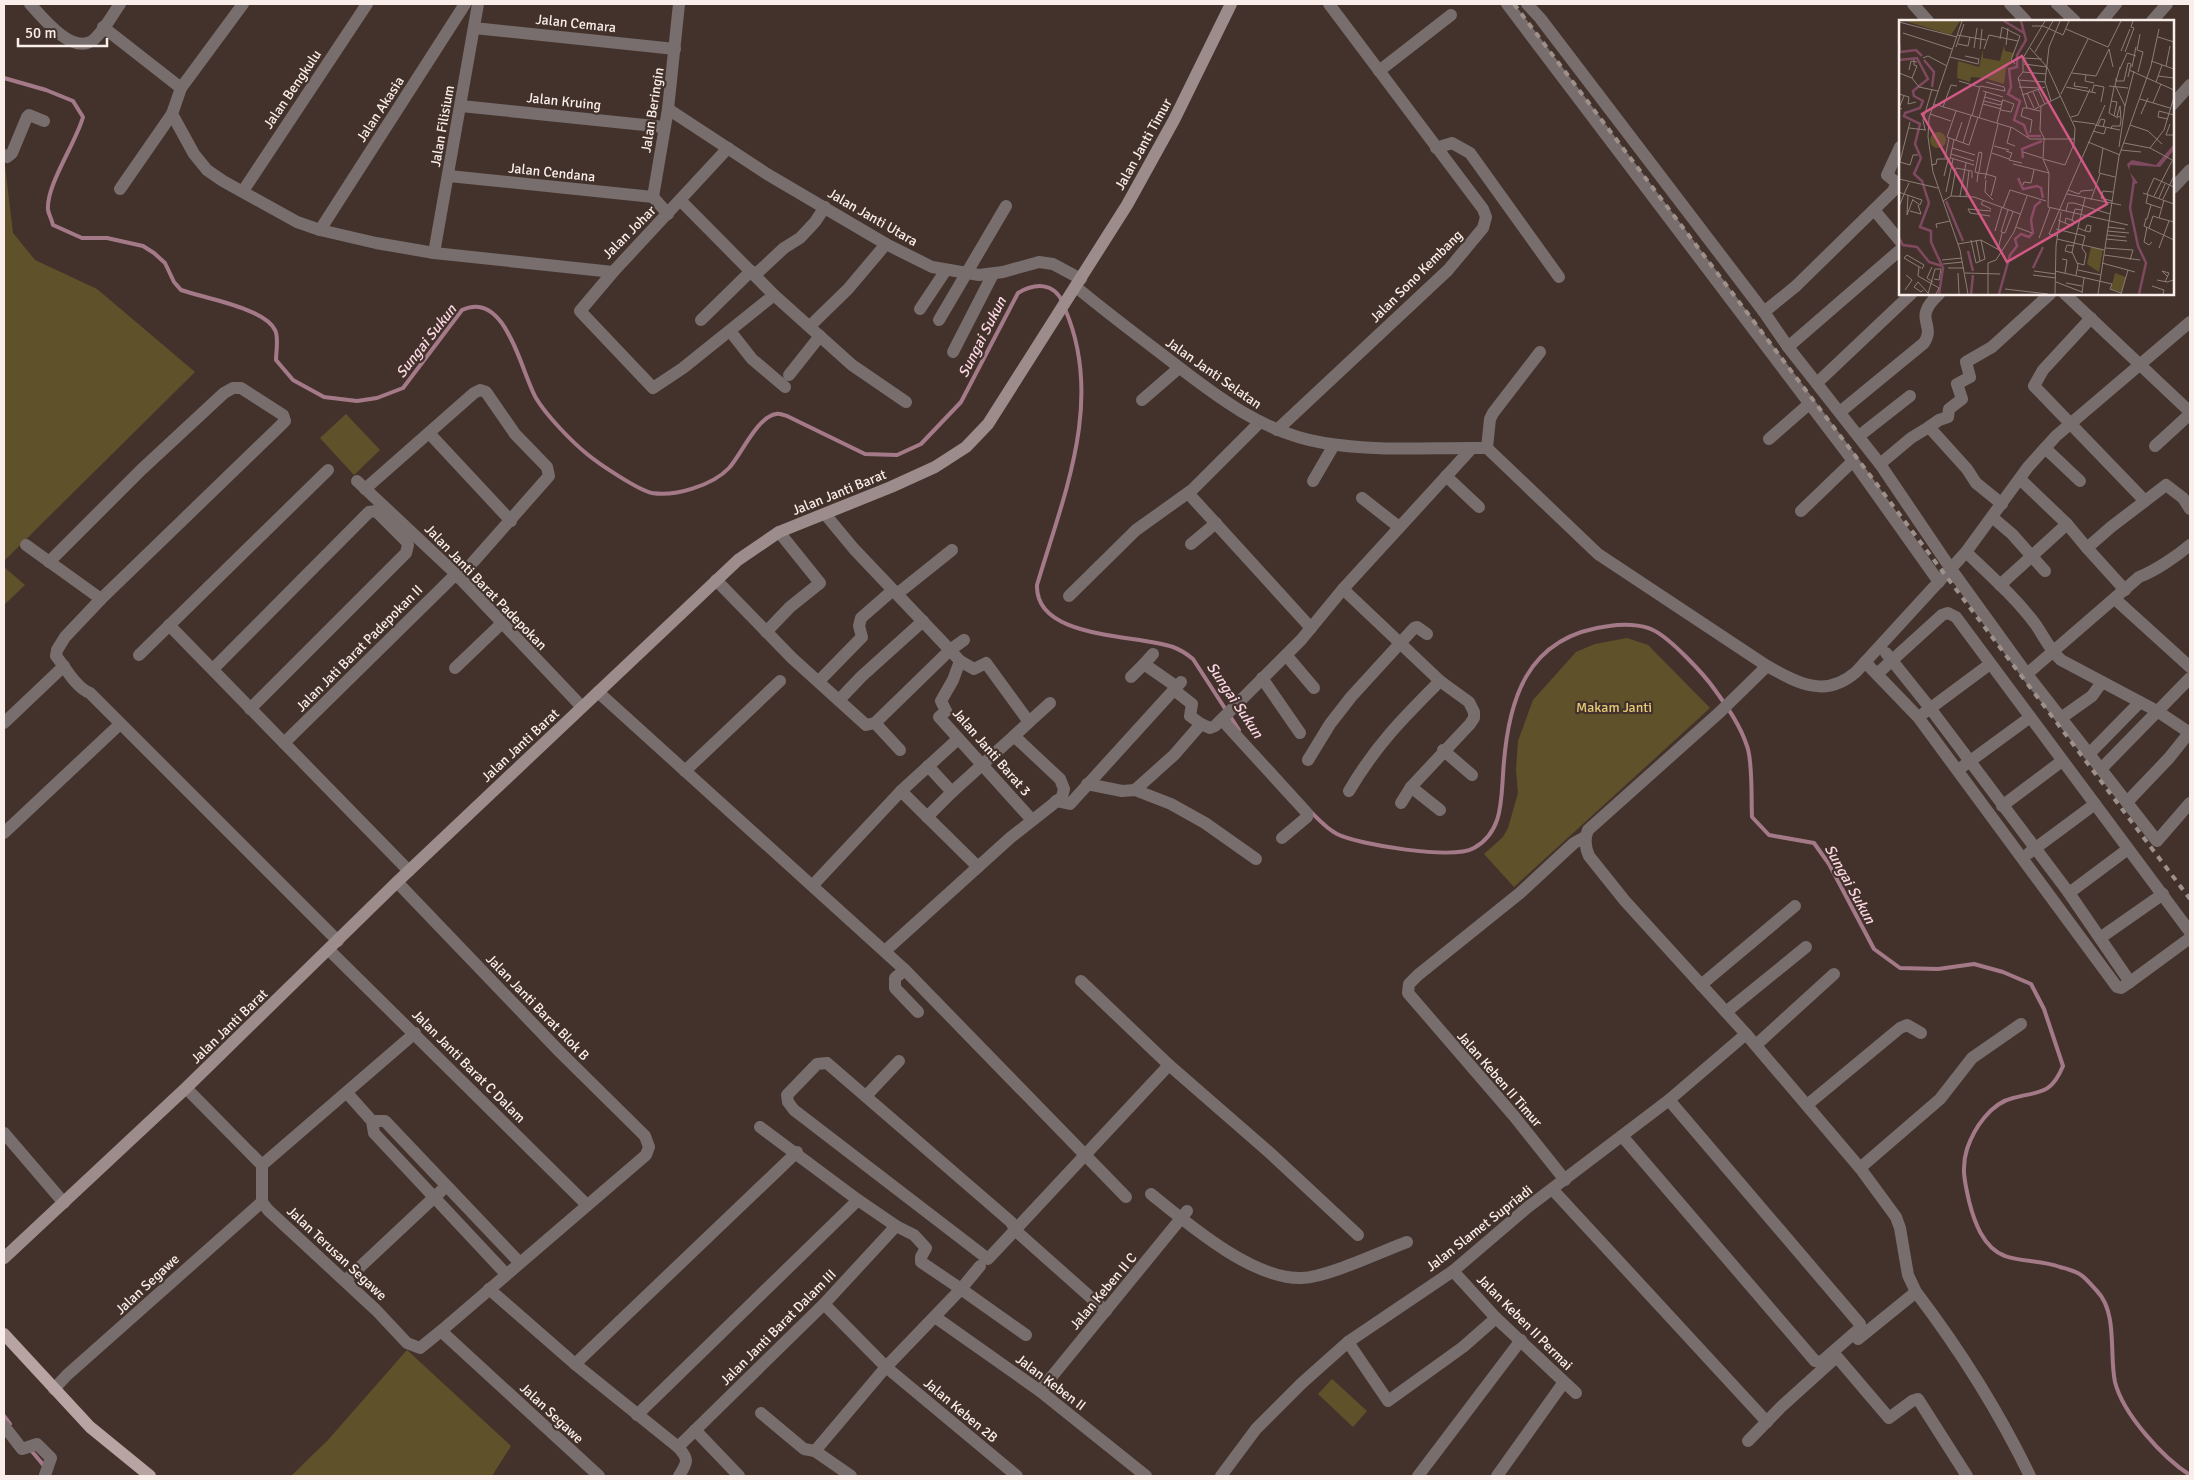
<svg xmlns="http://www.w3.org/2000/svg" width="2194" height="1480" font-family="Signika,sans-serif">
<rect width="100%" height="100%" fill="#43322b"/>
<g fill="#5f522a">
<polygon points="4,158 13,233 35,260 97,289 195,372 4,561"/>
<polygon points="346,414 380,450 354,475 320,438"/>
<polygon points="4,567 25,585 4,605"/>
<polygon points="1627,638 1648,645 1710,708 1514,887 1484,854 1503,837 1508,828 1518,793 1516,770 1518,741 1533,700 1576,652 1595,644"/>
<polygon points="407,1350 511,1446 492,1476 291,1476 328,1440"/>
<polygon points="1332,1379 1367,1411 1353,1427 1318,1394"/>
</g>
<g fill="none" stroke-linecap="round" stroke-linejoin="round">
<g stroke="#a47a89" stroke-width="4">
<path d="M4,78L46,90L73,101L83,117C76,143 46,185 48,210C49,215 52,220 53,225L82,238H107L143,246L154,253L165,263L174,282L181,290C204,298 264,308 275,330C279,337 276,352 276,360L293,380L324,397L357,401L377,398L403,388L462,310C506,289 521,372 536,398C546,415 571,441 587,454C599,464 638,490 652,493C675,497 713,485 729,468C741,455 757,417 776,414C779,413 784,415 787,416L865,454L897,455L921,444L961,402L1018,293C1035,283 1054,282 1063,303"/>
<path d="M1065,309C1105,401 1063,497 1037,585C1035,640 1137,634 1173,647C1181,650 1187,654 1193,659L1239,730"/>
<path d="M1311,812C1319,820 1327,829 1337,834C1359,845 1453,860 1474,848C1502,832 1501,803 1503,775C1507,702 1525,636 1609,626C1622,624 1641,624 1653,630C1670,638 1704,674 1715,690C1728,708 1740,725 1747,746C1753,762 1751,799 1752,817L1769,835L1814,843L1829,864L1874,949L1900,968L1938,969L1974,964L2003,972L2031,984L2044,1009L2063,1066C2051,1095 2040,1091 2013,1098C1991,1103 1974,1128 1967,1149C1961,1168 1965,1183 1969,1201C1974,1221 1983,1248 2005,1256C2020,1262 2042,1260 2060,1267C2067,1269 2076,1271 2081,1275C2087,1279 2092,1286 2097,1291C2118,1313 2109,1354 2115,1382C2123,1414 2163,1458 2190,1475"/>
<polyline points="4,1416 10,1424"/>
<polyline points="30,1449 45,1467"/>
</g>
<g stroke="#786e6e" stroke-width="12">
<path d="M30,4C42,17 71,54 92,41C103,33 112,15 120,4"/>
<polyline points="1507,4 1853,461 1939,582"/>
<polyline points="1527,4 1540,18 1764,312 1788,347 1880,464 1951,569 2029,677 2157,841 2190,803"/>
<polyline points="1913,4 1928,21"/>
<polyline points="2010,4 2026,21"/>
<polyline points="2057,4 2075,21"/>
<polyline points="2102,21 2116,4"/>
<polyline points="2152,21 2167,4"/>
<polyline points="103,27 181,88 172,114 194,154 207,170 223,181 297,222 320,230 376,243 434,253 613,272 728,148"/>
<polyline points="474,28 675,49"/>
<polyline points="1379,71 1451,15"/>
<polyline points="181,88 243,4"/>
<polyline points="2173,104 2190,85"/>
<polyline points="461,106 664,127"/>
<polyline points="668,109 767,174 886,244 932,267 979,275 1003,272 1039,262 1053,264 1081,279"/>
<polyline points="1436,148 1452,143 1470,153 1559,277"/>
<polyline points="4,155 7,157 12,153 27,117 29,115 44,121"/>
<polyline points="449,176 653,197"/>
<polyline points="2173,188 2190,170"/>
<polyline points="120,189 172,114"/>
<polyline points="243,191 367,4"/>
<polyline points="680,200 774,295"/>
<polyline points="1875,211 1900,241"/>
<polyline points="668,214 653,197 668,109 679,4"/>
<polyline points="320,230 465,4"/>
<polyline points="434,253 478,4"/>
<polyline points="613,272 580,311 653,388 683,368 774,295 852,365 906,402"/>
<polyline points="755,275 784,248 800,238 815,222 825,207"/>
<path d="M1076,287C1105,311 1134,333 1163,355C1212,393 1261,433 1324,443C1377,452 1433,447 1487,448L1598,554L1767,666C1798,683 1825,699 1856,672L1966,552L2028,467L2056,436L2190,322"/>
<polyline points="2065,294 2190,412"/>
<polyline points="920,309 946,270"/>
<polyline points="1764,312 1796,286 1893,191 1897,183 1887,175 1900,147"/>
<polyline points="2091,318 2043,370 2034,386 2145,501"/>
<polyline points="701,320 751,271"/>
<polyline points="939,320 1006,206"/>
<polyline points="810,326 848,289 886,244"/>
<polyline points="730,331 752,359 785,387"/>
<polyline points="1788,347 1900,250"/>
<polyline points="953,352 993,274"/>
<polyline points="789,375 820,336"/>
<polyline points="1818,382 1911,294"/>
<polyline points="1142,400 1179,368"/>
<path d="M1840,412L1924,343C1937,323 1911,320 1939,294"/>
<polyline points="1277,430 1448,270 1483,228 1486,217 1483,209 1329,4"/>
<polyline points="429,433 511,521"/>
<polyline points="1859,436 1910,396"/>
<polyline points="1769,439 1809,404"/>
<polyline points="2155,446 2190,414"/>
<polyline points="1487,448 1490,419 1493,413 1540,352"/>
<polyline points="2045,448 2080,481"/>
<polyline points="1880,464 1911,438 1929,427"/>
<polyline points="1446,476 1479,507"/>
<polyline points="2020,479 2067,524"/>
<polyline points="357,481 456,574 582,707"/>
<polyline points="1313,481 1334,445"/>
<polyline points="365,489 474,393 480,390 486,392 515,434 547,467 549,476 459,578"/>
<polyline points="1188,493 1311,628"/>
<polyline points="1362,498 1399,527"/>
<polyline points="2002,504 1976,483 1967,469 1929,427 1939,420 1948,417 1949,409 1962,399 1957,384 1970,377 1966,362 1992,347 2050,294"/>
<polyline points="1801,511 1853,461"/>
<polyline points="825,514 854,549 950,650 964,640"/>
<polyline points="1992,517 2012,534 2045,571"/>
<polyline points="1191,544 1216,523"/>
<polyline points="26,545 101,599"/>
<path d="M1966,552C1990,575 2016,598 2036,625C2044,637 2050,650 2061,660L2157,711L2190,733"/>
<path d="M49,562L141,470L224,393L233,388H241L283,415L285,421L281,425L101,599L65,637L57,650L56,656C65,667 77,689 90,693L338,941"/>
<polyline points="716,580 792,658 866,725 875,723 950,650 960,661 953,680 941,701 946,711 939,717 1032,820"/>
<polyline points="2000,585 2067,524 2087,548"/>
<polyline points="1343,589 1440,681 1469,702 1474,712 1474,718 1470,724 1411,787 1440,810"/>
<polyline points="2125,590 2087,548 2111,527 2166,485 2183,498 2190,509"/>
<polyline points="897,594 952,550"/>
<polyline points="1069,596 1136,530 1192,490 1259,423"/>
<polyline points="2115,599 2190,667"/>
<polyline points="169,625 409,871"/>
<polyline points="766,632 790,607 820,583 779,532"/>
<polyline points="1886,653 1930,708 2069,893 2130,982"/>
<polyline points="139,655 328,470"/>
<polyline points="1286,655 1314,688"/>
<polyline points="960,661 974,669 986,663 1029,722 1014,736"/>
<polyline points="1865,662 1918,717 2117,987 2121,988 2130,982 2190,938"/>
<polyline points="1144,664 1153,654"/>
<path d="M1767,666L1720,712L1588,830C1584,839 1585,847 1589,856L1625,901L1746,1034L1860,1168L1896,1217L1900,1228L1908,1275L1916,1292C1960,1350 1998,1410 2030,1476"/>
<polyline points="455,668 501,624"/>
<polyline points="213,669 369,512 376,511 406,541 408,545 406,553 250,709"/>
<polyline points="1877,674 1942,615 1948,613 1956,617 2190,932"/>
<path d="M2027,674L2139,577C2155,571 2177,556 2190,545"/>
<polyline points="1131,677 1144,664 1177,687"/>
<polyline points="1262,678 1300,733"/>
<polyline points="819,681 862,637 859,626 861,618 893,590"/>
<polyline points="1174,690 1192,704 1190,716 1201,724"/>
<polyline points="598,692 905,970 1126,1197"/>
<polyline points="839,700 862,676 923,621"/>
<polyline points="1924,713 1990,664"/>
<polyline points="2061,718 2092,696 2102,682"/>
<polyline points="1222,720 1307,813 1307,817 1282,838"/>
<polyline points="1029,722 1050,703"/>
<polyline points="4,723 64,666"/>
<polyline points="875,723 900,750"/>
<polyline points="284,743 456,574"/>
<polyline points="1443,750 1472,775"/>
<polyline points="2089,754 2140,702"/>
<polyline points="1308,760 1330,724 1351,697 1414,628 1417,627 1427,634"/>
<polyline points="1962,767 2029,718"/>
<polyline points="2101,769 2190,678"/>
<polyline points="685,771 780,681"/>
<polyline points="1087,784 1122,791 1135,790 1171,804 1205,823 1256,859"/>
<polyline points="1135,790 1174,755 1201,724 1210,728 1215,726 1301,640 1343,589 1472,448"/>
<polyline points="901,791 978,867"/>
<path d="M1349,791C1376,745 1403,718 1440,681"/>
<polyline points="1056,801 1070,804 1181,682"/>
<polyline points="2127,802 2169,758 2189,733"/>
<polyline points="1401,803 1411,787"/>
<polyline points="2002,806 2062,761"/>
<polyline points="927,817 952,792 928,766"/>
<polyline points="4,833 120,724"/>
<polyline points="2029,853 2095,804"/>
<polyline points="813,885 901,791 958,739"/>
<polyline points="2069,893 2128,849"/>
<polyline points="2100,938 2163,894"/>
<polyline points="329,950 586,1204"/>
<polyline points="885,951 1010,838 1062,797 1064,789 1060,779 1014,736 952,792"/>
<polyline points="905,970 895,978 895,988 918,1012"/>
<polyline points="1081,981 1169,1065"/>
<polyline points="1701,985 1795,906"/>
<polyline points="1726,1012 1806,947"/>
<polyline points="1756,1045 1834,974"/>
<polyline points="186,1088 262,1165 262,1202 268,1210 376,1310 407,1343 420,1348 441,1331 646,1155 649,1147 645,1136 560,1052 397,882"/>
<polyline points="347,1093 372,1121 374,1133 506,1274"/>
<polyline points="866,1096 899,1061"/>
<polyline points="1807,1105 1900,1028 1907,1025 1921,1033"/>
<polyline points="372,1121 385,1121 519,1262"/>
<polyline points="760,1127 858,1200 896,1226 914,1235 926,1248 921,1257 921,1262 961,1289 980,1266"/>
<polyline points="4,1133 64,1203"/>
<polyline points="1622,1136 1815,1361 1821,1362 1859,1329 1860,1324 1669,1100"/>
<polyline points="262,1165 415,1033"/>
<polyline points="1860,1168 1940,1099 1972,1058 2021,1024"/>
<polyline points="1565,1180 1514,1116 1408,993 1409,984 1418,975 1520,893 1574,843 1585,837"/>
<polyline points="1553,1190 1767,1422"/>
<path d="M1151,1194C1188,1224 1253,1280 1302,1278C1328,1277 1380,1252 1407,1242"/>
<polyline points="1453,1271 1496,1318 1576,1393"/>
<polyline points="345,1281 441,1191"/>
<path d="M489,1289L575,1364L678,1447C689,1459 688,1462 679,1476"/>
<polyline points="824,1304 886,1367 1017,1476"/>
<polyline points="1106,1311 1016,1231 1011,1222 827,1063 817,1064 787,1095 788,1102 794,1110 988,1259 1169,1065 1270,1153 1358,1235"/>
<polyline points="935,1317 1040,1391 1146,1476"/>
<polyline points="441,1331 599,1476"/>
<polyline points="1858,1339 1916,1292"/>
<polyline points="1348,1342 1388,1401 1463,1347 1496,1318"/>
<polyline points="1837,1357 1889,1418 1912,1401 1918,1399 1967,1476"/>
<polyline points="575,1364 797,1152"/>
<polyline points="54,1389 67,1375 262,1202"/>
<polyline points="1040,1391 1187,1211"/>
<polyline points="761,1413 804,1449 815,1451"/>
<polyline points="637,1415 858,1200"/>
<polyline points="4,1426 22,1449 37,1444 51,1458 45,1475 46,1476"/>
<polyline points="695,1430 739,1476"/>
<polyline points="1748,1441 1781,1407 1833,1360"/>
<polyline points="678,1447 824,1304 896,1226"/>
<polyline points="851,1476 815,1451 886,1367 961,1289 1026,1335"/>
<polyline points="1221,1476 1256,1429 1302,1383 1348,1342 1453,1271 1528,1207 1669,1100 1746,1034"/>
<polyline points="1418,1476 1521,1340"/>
<polyline points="1497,1476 1564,1382"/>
</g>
<polyline stroke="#9c8c8c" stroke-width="12" points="4,1258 186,1088 397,882 738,560 779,532 891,487 935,467 966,447 988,424 1127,205 1174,120 1231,4"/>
<polyline stroke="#b7a4a3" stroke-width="12" points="4,1334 90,1427 150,1476"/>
<polyline stroke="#9e908a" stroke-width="4" stroke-dasharray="6 6" stroke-linecap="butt" points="1514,4 2190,899"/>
</g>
<g text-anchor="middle" stroke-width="4.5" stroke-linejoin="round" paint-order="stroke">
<g font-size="14" fill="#f9eee9" stroke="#43322b">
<text transform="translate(576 23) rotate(6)" y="5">Jalan Cemara</text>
<text transform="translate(292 89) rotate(-56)" y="5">Jalan Bengkulu</text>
<text transform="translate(564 101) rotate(6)" y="5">Jalan Kruing</text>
<text transform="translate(380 109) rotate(-57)" y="5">Jalan Akasia</text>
<text transform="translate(652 110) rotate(-81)" y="5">Jalan Beringin</text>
<text transform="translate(442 126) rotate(-80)" y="5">Jalan Filisium</text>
<text transform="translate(1143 144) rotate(-61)" y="5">Jalan Janti Timur</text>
<text transform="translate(552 172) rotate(6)" y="5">Jalan Cendana</text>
<text transform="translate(873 217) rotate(30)" y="5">Jalan Janti Utara</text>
<text transform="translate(629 232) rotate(-45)" y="5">Jalan Johar</text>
<text transform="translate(1416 276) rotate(-45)" y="5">Jalan Sono Kembang</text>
<text transform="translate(1214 373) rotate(35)" y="5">Jalan Janti Selatan</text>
<text transform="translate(839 492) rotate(-22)" y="5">Jalan Janti Barat</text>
<text transform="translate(486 587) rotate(46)" y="5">Jalan Janti Barat Padepokan</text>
<text transform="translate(359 648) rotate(-45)" y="5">Jalan Jati Barat Padepokan II</text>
<text transform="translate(520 745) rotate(-43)" y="5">Jalan Janti Barat</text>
<text transform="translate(992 752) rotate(49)" y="5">Jalan Janti Barat 3</text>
<text transform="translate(538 1007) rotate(46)" y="5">Jalan Janti Barat Blok B</text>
<text transform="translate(229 1026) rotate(-44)" y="5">Jalan Janti Barat</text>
<text transform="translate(469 1066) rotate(45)" y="5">Jalan Janti Barat C Dalam</text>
<text transform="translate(1500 1079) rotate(49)" y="5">Jalan Keben II Timur</text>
<text transform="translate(1479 1228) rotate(-38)" y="5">Jalan Slamet Supriadi</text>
<text transform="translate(337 1253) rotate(43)" y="5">Jalan Terusan Segawe</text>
<text transform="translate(147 1284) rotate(-43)" y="5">Jalan Segawe</text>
<text transform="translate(1103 1291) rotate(-50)" y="5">Jalan Keben II C</text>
<text transform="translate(1525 1322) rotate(45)" y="5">Jalan Keben II Permai</text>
<text transform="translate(778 1327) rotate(-45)" y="5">Jalan Janti Barat Dalam III</text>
<text transform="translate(1051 1382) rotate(37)" y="5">Jalan Keben II</text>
<text transform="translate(961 1410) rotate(40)" y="5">Jalan Keben 2B</text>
<text transform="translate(552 1413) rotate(43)" y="5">Jalan Segawe</text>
</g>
<g font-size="14" fill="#e7cc78" stroke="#43322b">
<text x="1614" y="712">Makam Janti</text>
</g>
<g font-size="15" font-style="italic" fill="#fad6e3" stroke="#43322b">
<text transform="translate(982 337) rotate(-63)" y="5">Sungai Sukun</text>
<text transform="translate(426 341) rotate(-52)" y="5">Sungai Sukun</text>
<text transform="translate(1235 700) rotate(56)" y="5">Sungai Sukun</text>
<text transform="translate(1850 884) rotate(61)" y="5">Sungai Sukun</text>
</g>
</g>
<g transform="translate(1899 20)">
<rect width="275" height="275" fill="#43322b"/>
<path d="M6,1H61L52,15ZM105,25L106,31L115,33L107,49L105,64L85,58L72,57L71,62L58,58L59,41L80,47L84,30V38L101,41ZM31 120a8 8 0 1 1 16 0a8 8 0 1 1-16 0ZM192,227L204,229L200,252L188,244ZM216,253L227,257L223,272L212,269Z" fill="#5f522a"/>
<path d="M275,124V130L261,147L231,145L230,151L239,163L235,164L228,144L233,140L257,145Z" fill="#7f4960"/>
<path fill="none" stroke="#7f4960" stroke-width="2.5" d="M105,1L125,13M122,1L127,20L118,35V47L110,49L112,67L109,74L121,81L115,100L125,105L129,116H142M0,22L1,32L17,30L23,36M0,40L18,38L29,59L14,71L15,76L24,81L21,88L6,93L5,96L21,104L16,124L22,138L15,154L23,161L30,183L21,207L32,211V222L44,248L40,274M25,40L35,52L33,67M124,138L123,129L143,121M119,158L124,169L138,166L142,168L144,178M235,160L231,188L239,226L247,243L240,274M47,181L64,221M0,218L4,225L18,227L30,242L43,246M69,231L74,251M134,248L144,227M72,274L74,255M100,274L111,235L118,226L116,219L122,214L130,217L134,213L132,200L136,186L142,181"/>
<path fill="none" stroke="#8c7d77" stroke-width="1" d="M63,1L30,98L29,117L34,152L61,230L69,274M0,2L58,17M133,6H144L164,15L170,1M167,9L209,27M4,13L53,29M58,15L87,20M259,17L275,22M101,19L103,7L121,16L112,40L116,44M59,24L69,26L71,17M107,25L109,8M57,27L65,4M209,27L222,1M75,28L78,8M131,28L148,47L176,108L175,124L166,145L144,139M81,29L83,9M85,29L90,15L119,21M210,29L214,47M222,31L231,9M136,32L154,1M226,32L235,8L232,7L234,1M51,37L79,44L80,39L66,36M24,38L29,36L48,46M124,38L143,39M252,41L275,49M125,44L148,47M267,46L271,26M233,47L237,27M221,49L228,33L237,36M10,50L12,41L18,42M230,50L275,70M124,52L147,54M239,52L244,32L238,30L241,14M0,53L13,58L20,67L39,71M173,53L197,56L210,29M187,55L186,61L195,63M259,56L275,58M13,58L18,46L15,45V39M217,58V61H225L229,43L232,44L229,57M119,60L146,62M60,61L80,67M87,62L105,67L106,71M176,62L175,66L189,68M257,62L263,45M210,66L229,68M120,67L141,68M167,67L197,73M215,67L210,93L219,98M139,69L146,84M84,71L104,77M134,72L140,86M193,72L195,65L205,67L202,82M128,73L135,88M0,74L10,77L9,84L17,82M162,74L189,19M123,75L146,67M86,77L103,82M241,79L271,88M85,81L101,85L103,83M152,81L146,62L150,27L161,1M212,81L218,82L215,96M254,83L262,64M35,84L114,108L131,119H176M84,84L102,89M142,86L141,110L146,120M226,86L235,51M44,87L52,65L58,66M128,88H124L122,96L133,100L131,113M3,89L0,88L5,76M102,90L112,92L115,84L104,80M134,90L162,76M57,91L48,117L70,125L79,97M141,91L128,88L119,58L124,52V38L146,1M31,94L52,101M242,94L249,78M73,96L81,66L106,71M172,97L179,95L191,69M80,98L87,72M269,99L259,97L260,91L275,95M174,101L196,104M98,103L104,79M271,104L267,115H275M196,105L221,110M199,105L202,99L206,100L204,107M231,105L249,111L263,124M112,107L108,123L116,126M10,108L27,110M212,109L213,106H221L222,100L221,86L218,96L221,97M26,110L24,100L33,69M194,111L205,114L207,108M57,120L63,102M145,120L144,139L150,153M189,122L221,135M64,123L72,96M225,123L251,128L275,141M95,126L110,130M220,127L226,86L216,65L221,47M53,128L76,135M204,128L200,153L216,157M251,128L265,110L275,77M222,130L242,132M107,131L113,133L110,140L123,143M124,132L143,138M93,133L110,139M52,134L75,141M46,138L50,118M52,138L75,145M1,142L11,145L14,135H19M114,144L150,153M0,145L11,102M32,145L37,144L38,139H51L55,119M150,153L149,187L229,205M45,156L49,140M0,159L39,168M86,159L99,104M87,160L86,172L94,180M78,162L79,153L80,152L83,133L80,132L76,152L79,153L87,154L97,157L92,176M10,163L5,174L23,180L21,185L14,180M124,165L125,162L132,163L135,150M169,170L180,174L182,171L194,170M0,172L5,174L0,187M47,172L54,139M244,173L275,184M168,174L222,185M248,174L255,158L275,167M249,174L247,183L262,188M52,176L57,148L73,151V158M61,176L67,143M67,176L70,151M255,176L273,141M260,178L266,164M264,179L275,156M85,180L82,184L92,189M192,180L201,154M265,180L260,198L275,202M44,181L52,176L75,177L121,194M213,181L202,178L204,171L214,172M104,188L111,170L147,181M11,191L22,194L19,185M167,191L169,183H175L211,194M8,195L9,175M8,195L14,179M91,196L71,193L69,189L92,191M246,199H248L252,185M247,199L245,206L275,220M159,200L173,206L175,201L167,198L166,203M173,200L176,189L183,190M117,207L133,213M209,207L226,209M248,207L245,222L250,225L253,222M38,208L37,204L51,201M179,208L184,210L186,211H187L191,212L192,206L188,205L186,211M250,208L254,196L260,198M157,209L186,216L183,228L187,234L185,245L178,243M96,211L103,187M208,211L230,213M106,213L102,212L109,190M106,213L114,192M208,215L227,217M158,216L150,214L206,85M140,218L151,188M158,219L205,230M207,219L228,221M72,220L77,243L86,239L82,220M77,220L81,241M59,224L82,220L102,231M206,228L234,230L231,240M260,228L270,201M99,229L103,213M174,233L166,231L168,225L175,226M205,235L241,240M5,238L8,235L20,242L25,245L23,249M5,238L22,248M163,239L168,240L166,253M43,240L63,238M203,243L236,252M44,244L64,242M20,247L19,256L40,268L37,274M33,247L28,258L34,262M49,248H65M179,250L202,255M135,251L157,254M156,251L213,264L211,269L222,273M59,253L60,274M66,253L101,254M134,255L157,258M177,255L179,245L173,232L186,178M258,260L268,262L275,260M157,262L183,272M266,262L270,253L263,251L268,256M167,263L183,266M253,266L265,270L264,274M106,269L149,274M6,270L13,260L7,255M24,270L22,272L15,267L19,262L29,273M183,273L185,258M29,274L36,249H42L40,260L35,259M89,274V243L97,240L115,212L128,176M156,274L157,226L162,192M199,274L220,136L252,46L260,9M222,274L229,250"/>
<path fill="#d25886" fill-opacity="0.15" stroke="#d25886" stroke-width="2.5" d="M123,36L208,184L108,242L23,94Z"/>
<rect width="275" height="275" fill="none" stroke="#f9eee9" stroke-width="2.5"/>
</g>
<rect width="2194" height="1480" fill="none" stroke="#f9eee9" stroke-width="10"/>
<path d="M18 38v8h89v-8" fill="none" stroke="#f9eee9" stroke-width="2.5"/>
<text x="25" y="38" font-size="15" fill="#f9eee9" stroke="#43322b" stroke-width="4" paint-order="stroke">50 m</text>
</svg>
